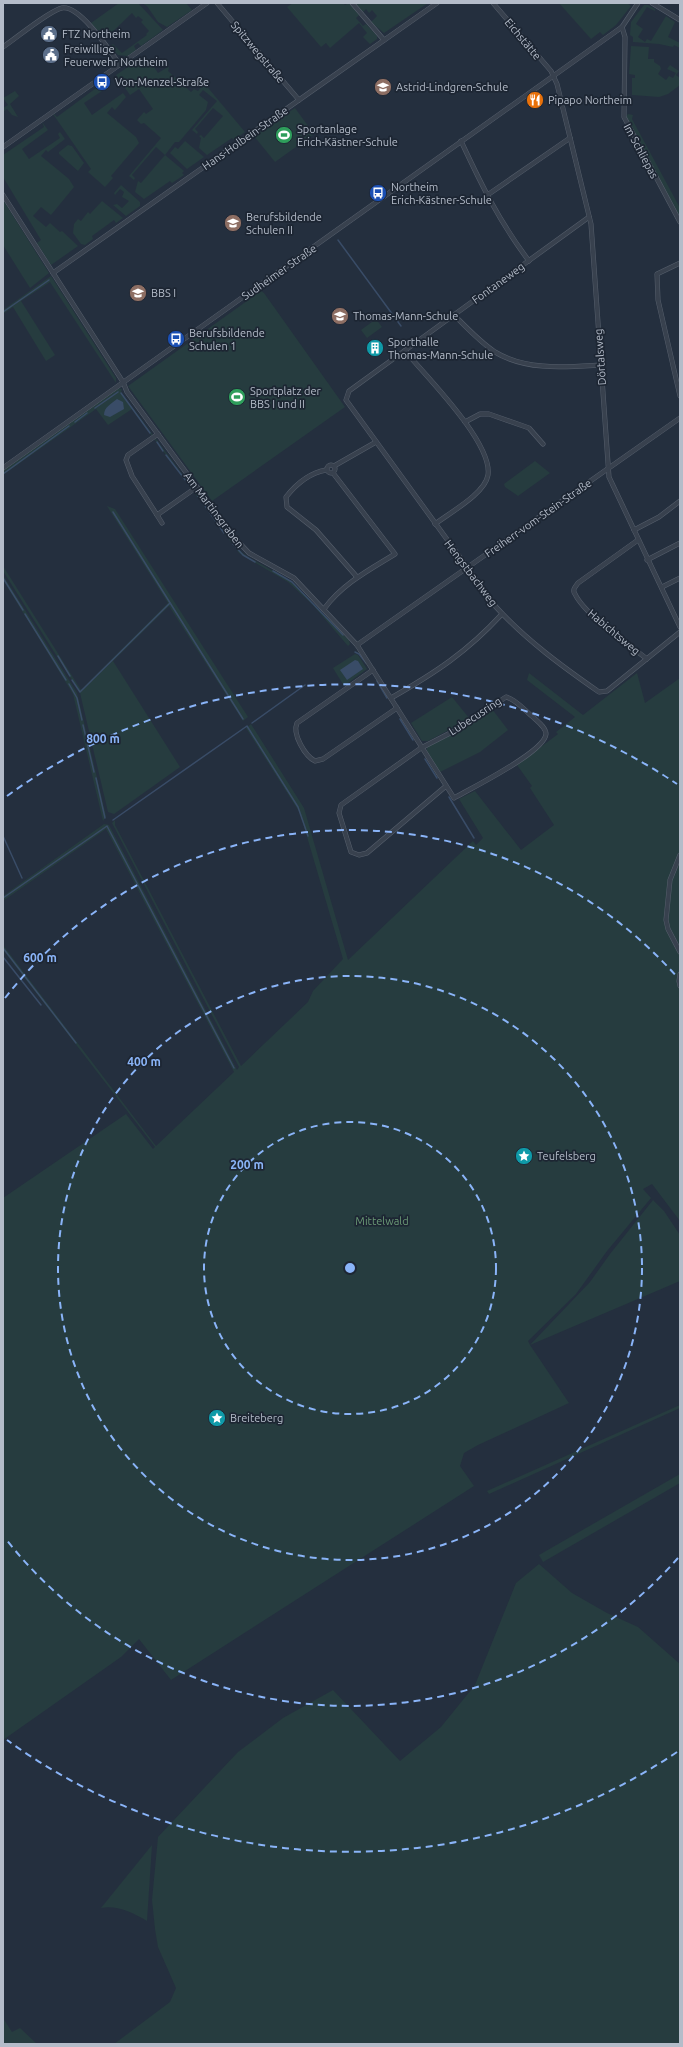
<svg xmlns="http://www.w3.org/2000/svg" width="683" height="2047" font-family="Ubuntu,sans-serif">
<rect width="100%" height="100%" fill="#242f3e"/>
<g fill="#263c3f">
<polygon points="119,3 138,3 163,30 141,46 138,43 134,46 136,50 128,56 118,55 110,46 113,44 122,53 147,35 146,34 149,31 141,22 143,20 138,16 136,18 132,13 105,39 91,23"/>
<polygon points="142,3 186,3 192,10 167,27 158,22 147,6"/>
<polygon points="293,3 343,3 345,5 349,3 359,15 356,18 363,26 366,24 377,36 377,39 370,44 363,37 367,33 359,23 330,48 326,43 321,47 287,7"/>
<polygon points="355,3 428,3 384,33 371,22 377,16 372,10 369,13 366,9 363,12"/>
<polygon points="559,3 627,3 631,6 616,25 603,35 600,32 591,39"/>
<polygon points="644,5 648,5 655,9 655,11 647,7 636,24 643,29 638,37 645,42 647,39 651,41 666,16 675,22 668,37 680,43 680,48 674,45 673,47 659,44 633,42 633,37 630,35 631,22"/>
<polygon points="631,46 649,47 648,59 654,59 654,62 660,66 661,69 658,74 666,80 669,76 673,78 676,73 667,69 670,65 679,71 676,75 680,78 680,85 668,94 659,97 632,95 632,78 635,78 635,75 629,74"/>
<polygon points="143,57 149,66 152,64 158,73 168,67 169,68 168,71 191,92 194,89 198,91 204,83 245,132 234,140 232,138 207,155 199,148 201,138 199,136 201,135 204,138 223,116 213,108 195,129 198,132 197,134 192,130 217,101 203,90 199,95 208,102 206,110 179,142 175,142 165,155 184,171 182,173 184,175 172,183 170,181 144,199 135,192 138,181 141,183 165,155 156,147 132,175 135,178 134,180 129,176 161,138 144,123 141,124 137,120 144,112 146,114 153,109 139,89 130,95 116,75"/>
<polygon points="107,80 111,85 84,103 92,115 123,93 126,97 115,110 112,107 107,113 136,137 139,143 111,176 113,178 105,187 88,172 91,169 53,114 54,114 57,117"/>
<polygon points="15,91 19,96 10,104 18,117 12,115 7,109 3,112 3,108 8,105 3,98"/>
<polygon points="295,108 314,134 275,162 254,136"/>
<polygon points="628,114 633,115 632,119 680,208 680,218 626,117"/>
<polygon points="42,122 48,130 22,149 29,159 60,138 58,134 60,132 65,139 48,152 46,150 41,156 69,179 74,187 51,215 41,207 33,216 46,227 50,223 60,232 62,231 78,246 51,265 37,243 41,240 3,177 4,175 3,155 44,127"/>
<polygon points="185,141 204,157 187,169 170,153 175,147 178,149"/>
<polygon points="68,145 72,146 84,163 78,171 59,154 59,152"/>
<polygon points="121,185 140,202 140,206 126,216 113,205 117,204 122,208 129,201 122,197 124,192 120,189 115,195 114,193"/>
<polygon points="3,200 49,273 30,288 3,245"/>
<polygon points="102,201 123,218 116,223 114,220 92,236 93,239 85,245 81,244 73,233 74,224 78,219 81,221 88,212 90,214"/>
<polygon points="51,276 116,378 116,383 50,282 21,301 55,355 46,361 13,307 3,314 3,310"/>
<polygon points="261,291 264,293 345,407 212,501 128,386"/>
<polygon points="376,319 382,327 367,338 361,330"/>
<polygon points="118,388 122,389 121,392 238,549 248,557 291,581 349,640 350,644 348,646 312,604 288,582 239,553 132,409 108,425 96,409 3,475 3,470"/>
<polygon points="535,461 550,473 518,496 505,487 504,484"/>
<polygon points="107,506 115,509 248,717 243,721 169,606 113,661 180,767 114,814 108,812 80,693 3,571 3,566 81,690 168,603"/>
<polygon points="3,575 77,693 106,816 103,821 73,694 3,580"/>
<polygon points="355,654 358,655 367,669 344,686 333,668"/>
<polygon points="529,673 583,715 637,673 645,703 680,678 680,1221 652,1184 643,1189 651,1198 607,1251 576,1294 528,1341 530,1345 590,1282 610,1254 653,1200 664,1211 680,1235 680,1281 530,1345 569,1403 478,1445 464,1453 460,1466 474,1486 171,1680 139,1639 121,1657 3,1740 3,1198 126,1114 153,1149 155,1147 3,950 3,945 156,1146 234,1072 106,829 3,901 3,896 104,824 109,825 237,1070 239,1067 112,823 115,820 115,825 241,1066 308,1002 313,991 343,959 300,813 246,728 251,724 304,808 348,960 473,841 476,845 483,838 459,799 475,791 521,850 554,825 530,788 532,786 517,765 558,734 556,732 575,717 527,680"/>
<polygon points="452,697 469,718 460,724 428,741 422,741 411,723"/>
<polygon points="492,709 508,730 480,752 440,772 427,752 427,747 463,728 464,729"/>
<polygon points="680,1405 680,1408 489,1494 487,1491"/>
<polygon points="680,1474 680,1483 543,1562 539,1555"/>
<polygon points="539,1564 572,1593 607,1613 638,1627 680,1664 680,2044 114,2044 170,2002 176,1988 158,1947 155,1929 152,1900 158,1837 238,1752 283,1718 333,1690 400,1761 441,1727 475,1685 516,1583"/>
<path d="M152,1845L147,1921C133,1913 118,1905 101,1908Z"/>
<polygon points="3,2018 12,2032 20,2028 37,2044 3,2044"/>
</g>
<g fill="#394c67">
<path d="M117,399L123,402L124,409L110,417L104,415C104,407 111,404 117,399Z"/>
<polygon points="355,660 358,661 363,669 347,680 340,670"/>
</g>
<g fill="none" stroke-linecap="round" stroke-linejoin="round">
<g stroke="#394c67" stroke-width="1.5">
<polyline points="338,240 401,326"/>
<polyline points="3,312 49,280"/>
<polyline points="121,393 150,433"/>
<polyline points="95,408 118,392"/>
<polyline points="75,422 87,413"/>
<polyline points="157,442 163,451"/>
<polyline points="166,455 190,486"/>
<polyline points="3,474 69,426"/>
<polyline points="198,496 224,533"/>
<polyline points="113,512 243,719"/>
<polyline points="233,544 243,555 255,562"/>
<polyline points="273,571 292,582 343,635"/>
<polyline points="3,578 23,610"/>
<polyline points="25,614 66,680"/>
<polyline points="355,652 359,654 366,663"/>
<polyline points="58,656 70,676"/>
<polyline points="72,680 80,692 170,603"/>
<polyline points="377,681 387,698"/>
<polyline points="69,684 77,698 82,720"/>
<polyline points="400,719 413,740"/>
<polyline points="252,723 305,685"/>
<polyline points="83,725 94,772"/>
<polyline points="425,759 437,778"/>
<polyline points="96,778 105,818"/>
<polyline points="449,797 474,838"/>
<polyline points="113,820 247,726 298,807 308,836"/>
<polyline points="3,836 22,878"/>
<polyline points="3,898 107,826 234,1068"/>
<polyline points="3,948 76,1043"/>
<polyline points="3,957 41,1005"/>
</g>
<defs>
<g id="minor">
<polyline points="217,3 299,100"/>
<polyline points="352,3 384,40"/>
<polyline points="493,3 551,71 557,84 591,224 609,477 680,627"/>
<polyline points="652,3 680,20"/>
<polyline points="622,27 625,37 624,117 680,222"/>
<path d="M3,47C15,39 50,10 62,8C80,5 110,51 120,65"/>
<path d="M461,141C482,186 499,221 529,261"/>
<polyline points="3,147 207,3"/>
<path d="M3,195L123,382L127,392L232,535L249,553L294,578L357,645L454,798C470,789 545,752 546,734C546,727 537,721 533,717C525,711 516,699 506,697L458,729L421,748L341,805L339,813L351,852L359,855L367,853L446,786"/>
<polyline points="486,196 570,138"/>
<path d="M589,217L349,391L346,400L496,607C526,640 563,667 599,692L607,691L680,632"/>
<polyline points="680,263 657,274 658,300 680,396"/>
<polyline points="53,273 437,3"/>
<path d="M454,315C467,328 480,342 495,352C526,371 566,367 600,365"/>
<path d="M405,351C426,376 493,443 488,475C485,494 449,513 435,524"/>
<polyline points="465,422 480,414 489,414 529,428 543,444"/>
<polyline points="158,434 128,455 126,460 132,476 157,515 197,487"/>
<circle cx="331" cy="469" r="4"/>
<polyline points="334,466 376,442"/>
<polyline points="3,468 622,27 638,3"/>
<path d="M326,470C309,473 297,483 286,497L287,507L316,530L357,577"/>
<polyline points="157,515 162,523"/>
<polyline points="634,530 659,517 680,501"/>
<path d="M638,540L578,583C575,587 572,590 575,594C585,615 628,644 647,659"/>
<polyline points="647,560 680,543"/>
<polyline points="662,587 680,578"/>
<path d="M324,609C342,584 369,570 395,554L333,473"/>
<polyline points="357,645 680,418"/>
<path d="M373,670L297,723C292,734 305,756 315,761L323,759L397,708"/>
<path d="M391,698C435,673 467,652 502,614"/>
<polyline points="680,855 670,880 666,920 668,929 680,952"/>
<polyline points="680,974 679,981 680,986"/>
</g>
</defs>
<use href="#minor" stroke="#565f6c" stroke-width="5"/>
<use href="#minor" stroke="#38414e" stroke-width="4"/>
</g>
<g fill="none" stroke="#8ab4f8" stroke-width="2" stroke-dasharray="7 5">
<circle cx="350" cy="1268" r="146"/>
<circle cx="350" cy="1268" r="292"/>
<path d="M678 1558A438 438 0 0 1 5 1538M5 998A438 438 0 0 1 678 978"/>
<path d="M677 1752A584 584 0 0 1 7 1740M7 796A584 584 0 0 1 677 784"/>
</g>
<defs>
<symbol id="civic-disc" viewBox="-11 -11 22 22"><circle r="9.5" fill="#5c6f8a" stroke="#1d2633"/><path d="M-.6-6.5H3V-4.5H.6V-3L4-1V1h2V6H-6V1h2V-1L-.6-3ZM-1.2 2.5V6h2.4V2.5Z" fill="#fff"/></symbol>
<symbol id="bus-disc" viewBox="-11 -11 22 22"><circle r="9.5" fill="#1a4fb4" stroke="#1d2633"/><path d="M-5-6H5V4H4V6H2V4H-2V6H-4V4H-5ZM-3.5-4V0h7V-4ZM-3.5 1.2v1.5H-2V1.2ZM2 1.2v1.5H3.5V1.2Z" fill="#fff"/></symbol>
<symbol id="school-disc" viewBox="-11 -11 22 22"><circle r="9.5" fill="#8d6e63" stroke="#1d2633"/><path d="M0-5L7-2L0 1L-7-2ZM-4 1L0 2.5L4 1V4Q0 6-4 4Z" fill="#fff"/></symbol>
<symbol id="restaurant-disc" viewBox="-11 -11 22 22"><circle r="9.5" fill="#e8710a" stroke="#1d2633"/><path d="M-5-6h1v4h1v-4h1v4h1v-4h1v5L-1.5 .5V6h-2V.5L-5-1ZM5-6V6H3V1.5H1.5Q1.5-4 5-6Z" fill="#fff"/></symbol>
<symbol id="stadium-disc" viewBox="-11 -11 22 22"><circle r="9.5" fill="#2e9e5b" stroke="#1d2633"/><path d="M0-5a6.5 5 0 1 0 0 10a6.5 5 0 1 0 0-10ZM-3.5-1.8h7v3.6h-7Z" fill="#fff"/></symbol>
<symbol id="building-disc" viewBox="-11 -11 22 22"><circle r="9.5" fill="#0f9aa8" stroke="#1d2633"/><path d="M-4-6H4V6H1V3H-1V6H-4ZM-2.5-4.3h1.7v1.8h-1.7ZM.8-4.3h1.7v1.8H.8ZM-2.5-1h1.7V.8h-1.7ZM.8-1h1.7V.8H.8Z" fill="#fff"/></symbol>
<symbol id="sight-disc" viewBox="-11 -11 22 22"><circle r="9.5" fill="#0f9aa8" stroke="#1d2633"/><path d="M0-6L1.8-2.2L6-1.7L2.9 1.2L3.7 5.4L0 3.3L-3.7 5.4L-2.9 1.2L-6-1.7L-1.8-2.2Z" fill="#fff"/></symbol>
</defs>
<g fill-rule="evenodd">
<use href="#civic-disc" x="39" y="24" width="20" height="20"/>
<use href="#civic-disc" x="41" y="45" width="20" height="20"/>
<use href="#bus-disc" x="92" y="72" width="20" height="20"/>
<use href="#school-disc" x="373" y="77" width="20" height="20"/>
<use href="#restaurant-disc" x="525" y="90" width="20" height="20"/>
<use href="#stadium-disc" x="274" y="125" width="20" height="20"/>
<use href="#bus-disc" x="368" y="183" width="20" height="20"/>
<use href="#school-disc" x="223" y="213" width="20" height="20"/>
<use href="#school-disc" x="128" y="283" width="20" height="20"/>
<use href="#school-disc" x="330" y="306" width="20" height="20"/>
<use href="#bus-disc" x="166" y="329" width="20" height="20"/>
<use href="#building-disc" x="365" y="338" width="20" height="20"/>
<use href="#stadium-disc" x="227" y="387" width="20" height="20"/>
<use href="#sight-disc" x="514" y="1146" width="20" height="20"/>
<use href="#sight-disc" x="207" y="1408" width="20" height="20"/>
</g>
<g text-anchor="middle" stroke-width="3.5" stroke-linejoin="round" paint-order="stroke">
<g font-size="11" fill="#b4bcc9" stroke="#1d2633" text-anchor="start">
<text x="62" y="38">FTZ Northeim</text>
<text x="64" y="53">Freiwillige<tspan x="64" dy="13">Feuerwehr Northeim</tspan></text>
<text x="115" y="86">Von-Menzel-Straße</text>
<text x="396" y="91">Astrid-Lindgren-Schule</text>
<text x="548" y="104">Pipapo Northeim</text>
<text x="297" y="133">Sportanlage<tspan x="297" dy="13">Erich-Kästner-Schule</tspan></text>
<text x="391" y="191">Northeim<tspan x="391" dy="13">Erich-Kästner-Schule</tspan></text>
<text x="246" y="221">Berufsbildende<tspan x="246" dy="13">Schulen II</tspan></text>
<text x="151" y="297">BBS I</text>
<text x="353" y="320">Thomas-Mann-Schule</text>
<text x="189" y="337">Berufsbildende<tspan x="189" dy="13">Schulen 1</tspan></text>
<text x="388" y="346">Sporthalle<tspan x="388" dy="13">Thomas-Mann-Schule</tspan></text>
<text x="250" y="395">Sportplatz der<tspan x="250" dy="13">BBS I und II</tspan></text>
<text x="537" y="1160">Teufelsberg</text>
<text x="230" y="1422">Breiteberg</text>
</g>
<g font-size="11" fill="#b4bcc9" stroke="#1d2633">
<text transform="translate(523 39) rotate(50)" y="4">Eichstätte</text>
<text transform="translate(258 52) rotate(50)" y="4">Spitzwegstraße</text>
<text transform="translate(245 138) rotate(-35)" y="4">Hans-Holbein-Straße</text>
<text transform="translate(641 151) rotate(62)" y="4">Im Schliepas</text>
<text transform="translate(279 272) rotate(-35)" y="4">Sudheimer Straße</text>
<text transform="translate(498 283) rotate(-36)" y="4">Fontaneweg</text>
<text transform="translate(600 357) rotate(-94)" y="4">Dörtalsweg</text>
<text transform="translate(214 510) rotate(53)" y="4">Am Martinsgraben</text>
<text transform="translate(538 518) rotate(-35)" y="4">Freiherr-vom-Stein-Straße</text>
<text transform="translate(471 573) rotate(53)" y="4">Hengstbachweg</text>
<text transform="translate(614 632) rotate(40)" y="4">Habichtsweg</text>
<text transform="translate(475 716) rotate(-33)" y="4">Lubecusring</text>
</g>
<g font-size="11" fill="#6b9a76" stroke="#1d2633">
<text x="382" y="1225">Mittelwald</text>
</g>
</g>
<circle cx="350" cy="1268" r="6" fill="#8ab4f8" stroke="#1d2633" stroke-width="2"/>
<g font-size="12" text-anchor="middle" font-weight="bold" fill="#8ab4f8" stroke="#1d2633" stroke-width="3.5" stroke-linejoin="round" paint-order="stroke">
<text x="103" y="743">800 m</text>
<text x="40" y="962">600 m</text>
<text x="144" y="1066">400 m</text>
<text x="247" y="1169">200 m</text>
</g>
<rect width="683" height="2047" fill="none" stroke="#b4bcc9" stroke-width="8"/>
</svg>
